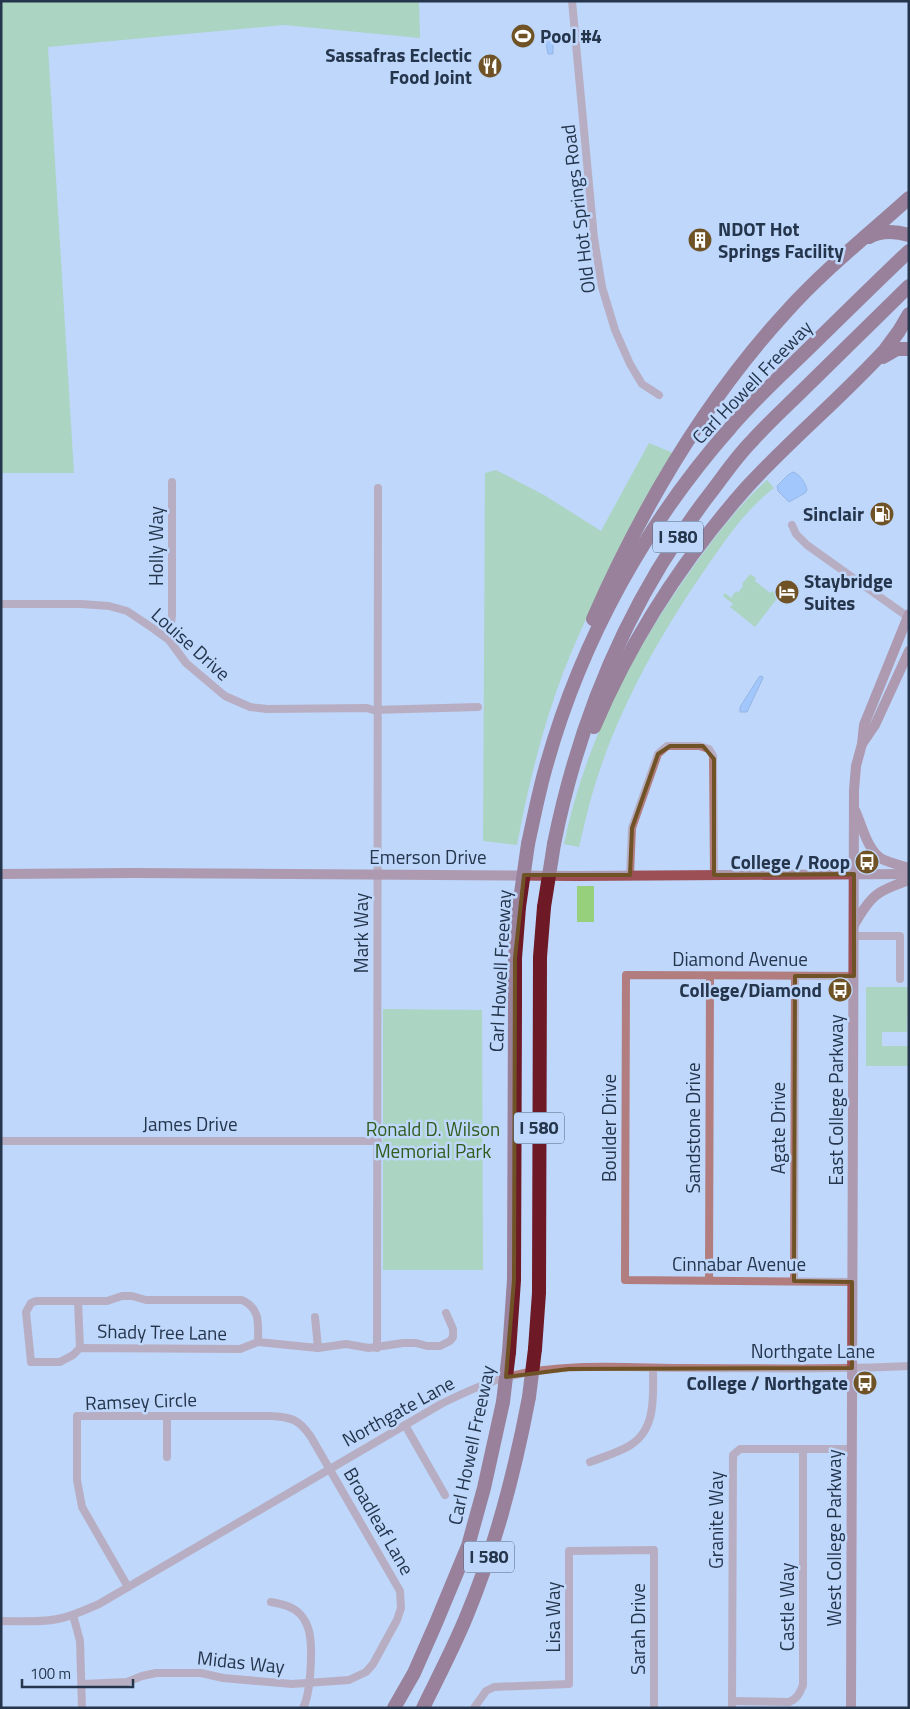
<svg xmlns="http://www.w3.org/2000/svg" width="910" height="1709" font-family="'Titillium Web',sans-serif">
<rect width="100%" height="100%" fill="#bed7fb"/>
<g fill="#96d07d">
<polygon points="1,1 419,1 420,38 284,25 48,47 74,473 1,473"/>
<path d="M649,443L673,453C633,525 593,596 563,673C542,729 528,786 517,845L483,841L485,473L496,470L544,495L601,531Z"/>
<path d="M767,480L774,488C746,509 726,539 706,568C659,636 618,709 594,788C588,807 584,827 579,847L564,844C584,746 631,654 689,573C712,540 737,507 767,480Z"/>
<polygon points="750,574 756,578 755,581 770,593 772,591 779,596 755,627 730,607 733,604 723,596 725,593 731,598 736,591 738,593 743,586 742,584"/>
<rect x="577" y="886" width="17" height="36"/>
<polygon points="866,987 909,987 907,1032 882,1032 882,1046 909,1046 909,1066 866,1066"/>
<polygon points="383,1009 482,1010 483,1270 383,1270"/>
</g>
<g fill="#81b4fc" stroke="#658ec7">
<polygon points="514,32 533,34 532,41 514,39"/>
<polygon points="548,39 553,41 553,54 548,54 546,43"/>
<path d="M793,472C800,474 806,484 807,490L805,493L789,502L778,491L777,486L788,475Z"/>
<polygon points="762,676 763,678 747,712 740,712 740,707 759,677"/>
</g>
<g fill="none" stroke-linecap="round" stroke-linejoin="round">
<g stroke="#b27d7e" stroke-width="8">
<polyline points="572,1 594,238 602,287 615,330 630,364 642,384 659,395"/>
<polyline points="792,525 796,534 807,545 908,617"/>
<polyline points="1,604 81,604 109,606 127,611 151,627 169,640 186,663 225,696 250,707 267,709 367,708 373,710 478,707"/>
<polyline points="169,640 172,615 172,482"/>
<polyline points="630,875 632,828 658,754 667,746 699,746 709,749 713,756 714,875"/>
<polyline points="854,936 900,936 900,979"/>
<polyline points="1,1141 378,1141"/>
<polyline points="709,1280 710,976"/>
<polyline points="794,1281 795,976"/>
<polyline points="852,1282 625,1280 626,975 854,976"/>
<path d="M122,1296H132L146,1300H242C261,1309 258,1324 258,1342L240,1349L80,1348L73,1355L60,1362H31L26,1312L31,1303L36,1301H107Z"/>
<polyline points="78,1301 80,1348"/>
<polyline points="315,1317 318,1348"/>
<polyline points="258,1342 318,1348 346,1344 369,1348 403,1343 416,1343 427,1346 440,1346 450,1341 453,1337 453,1329 446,1313"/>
<polyline points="377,1348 378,488"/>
<polyline points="167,1416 167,1457"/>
<polyline points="405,1425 445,1495"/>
<path d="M590,1462C603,1457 617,1453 629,1446C657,1430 653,1395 653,1368"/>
<path d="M271,1602C282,1604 292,1606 300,1614C304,1618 308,1626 309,1631C313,1647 311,1693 303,1708"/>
<polyline points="73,1615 80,1641 82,1708"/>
<path d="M1,1621C21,1621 42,1623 62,1618C75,1615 87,1609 99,1604L441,1404C463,1393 486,1382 511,1376C565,1362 633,1368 689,1368C762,1368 835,1370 909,1366"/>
<path d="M82,1684L127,1682L142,1676L156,1673H201L223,1678L292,1684L349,1680L366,1672L373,1664L397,1620L401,1608L400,1591L311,1437C299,1419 291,1417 270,1416H77V1480L82,1507L128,1587"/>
<path d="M732,1701L789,1702C797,1699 800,1693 803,1685V1449"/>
<polyline points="474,1708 486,1691 494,1687 569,1684 569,1551 654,1550 654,1708"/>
<polyline points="732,1708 733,1455 740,1449 852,1449"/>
</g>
<g stroke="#9c5055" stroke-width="10">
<polyline points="862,744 875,725 909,651"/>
<path d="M855,810C862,825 867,850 882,859C890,863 900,865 909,868"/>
<polyline points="1,874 133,873 576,876 909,874"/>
<path d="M854,925C871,895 877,891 909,880"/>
<polyline points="851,1708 854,790 856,766 862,744 864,725 909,614"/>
</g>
<g stroke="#6e1926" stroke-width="14">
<path d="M869,237C882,230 895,231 909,235"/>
<polyline points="883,357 897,349 909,349"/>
<path d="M593,619C641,510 706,399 787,311C824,270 868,235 909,198"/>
<path d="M594,727C631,640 684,558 747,487C791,439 841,398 885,350L899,331L909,314"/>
<path d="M528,844C534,817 539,790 547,763C582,639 646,523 731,427C753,401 778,378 803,354C838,320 873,285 909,251"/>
<path d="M554,844C580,715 631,595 712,491C725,474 737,456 752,441C769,422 788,405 806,387C840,354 874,320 909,286"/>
<polyline points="535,1349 539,1293 540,957 544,907"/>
<polyline points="509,1352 514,1280 515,1001 515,958 519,907"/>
<polyline points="394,1708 414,1673 436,1623 468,1546 484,1488 503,1402"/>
<path d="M423,1708C438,1677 454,1647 467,1615C496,1545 515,1471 529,1397"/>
</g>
<g stroke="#6e1926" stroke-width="14">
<polyline points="519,907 528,844"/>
<polyline points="544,907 554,844"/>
<polyline points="529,1397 535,1349"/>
<polyline points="503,1402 509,1352"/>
</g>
</g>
<path d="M0 0H910V1709H0ZM670,746H703L714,759V875L854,874V976H795L794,1281L852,1282V1368L569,1369L506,1377L514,1280L515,958L524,875H630L632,828L658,754Z" fill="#bed7fb" fill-opacity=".55" fill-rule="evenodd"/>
<path fill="none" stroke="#6f5225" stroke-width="4" stroke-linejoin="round" d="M670,746H703L714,759V875L854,874V976H795L794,1281L852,1282V1368L569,1369L506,1377L514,1280L515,958L524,875H630L632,828L658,754Z"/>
<defs>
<symbol id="stadium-disc" viewBox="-11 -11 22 22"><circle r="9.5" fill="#6f5225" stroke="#bed7fb"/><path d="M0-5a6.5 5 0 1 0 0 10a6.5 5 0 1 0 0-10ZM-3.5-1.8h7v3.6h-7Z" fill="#fff"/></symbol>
<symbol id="restaurant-disc" viewBox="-11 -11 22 22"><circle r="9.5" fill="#6f5225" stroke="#bed7fb"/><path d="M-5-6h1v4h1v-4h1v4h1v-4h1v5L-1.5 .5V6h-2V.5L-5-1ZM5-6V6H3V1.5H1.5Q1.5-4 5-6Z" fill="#fff"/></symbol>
<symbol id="building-disc" viewBox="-11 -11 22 22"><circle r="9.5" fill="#6f5225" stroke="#bed7fb"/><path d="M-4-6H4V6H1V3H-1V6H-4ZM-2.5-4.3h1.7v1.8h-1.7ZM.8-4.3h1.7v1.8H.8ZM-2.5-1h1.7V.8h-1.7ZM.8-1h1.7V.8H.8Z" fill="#fff"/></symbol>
<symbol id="fuel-disc" viewBox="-11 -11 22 22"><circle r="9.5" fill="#6f5225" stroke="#bed7fb"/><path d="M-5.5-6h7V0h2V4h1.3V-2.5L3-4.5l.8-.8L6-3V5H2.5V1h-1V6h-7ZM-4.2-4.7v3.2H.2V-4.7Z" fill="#fff"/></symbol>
<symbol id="hotel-disc" viewBox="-11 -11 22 22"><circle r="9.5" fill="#6f5225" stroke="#bed7fb"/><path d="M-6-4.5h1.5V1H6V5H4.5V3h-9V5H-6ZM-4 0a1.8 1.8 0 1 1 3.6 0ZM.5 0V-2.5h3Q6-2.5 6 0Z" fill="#fff"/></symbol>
<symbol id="bus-disc" viewBox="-11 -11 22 22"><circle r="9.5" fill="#6f5225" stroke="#bed7fb"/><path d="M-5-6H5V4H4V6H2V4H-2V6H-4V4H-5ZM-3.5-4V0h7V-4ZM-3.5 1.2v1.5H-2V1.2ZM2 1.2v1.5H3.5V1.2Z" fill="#fff"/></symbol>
</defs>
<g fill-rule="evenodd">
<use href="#stadium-disc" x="509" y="22" width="28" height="28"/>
<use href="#restaurant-disc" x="476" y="52" width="28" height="28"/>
<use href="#building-disc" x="686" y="226" width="28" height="28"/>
<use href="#fuel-disc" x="868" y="500" width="28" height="28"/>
<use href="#hotel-disc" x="773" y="578" width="28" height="28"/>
<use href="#bus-disc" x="853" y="848" width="28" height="28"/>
<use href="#bus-disc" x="826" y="976" width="28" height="28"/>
<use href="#bus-disc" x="851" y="1369" width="28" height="28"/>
</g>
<g text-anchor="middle" stroke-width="5" stroke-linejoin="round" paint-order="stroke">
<g fill="#bed7fb" stroke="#526680" stroke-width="1">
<rect x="653" y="521.5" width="50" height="31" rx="4"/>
<rect x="514" y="1112.5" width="50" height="31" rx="4"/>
<rect x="464" y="1541.5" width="50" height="31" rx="4"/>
</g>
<g font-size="18" font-weight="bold" fill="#24354c">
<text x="678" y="543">I 580</text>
<text x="539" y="1134">I 580</text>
<text x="489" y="1563">I 580</text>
</g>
<g font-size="19" font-weight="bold" fill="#24354c" stroke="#bed7fb" text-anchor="end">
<text x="540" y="43" text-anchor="start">Pool #4</text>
<text x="472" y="62">Sassafras Eclectic<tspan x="472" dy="22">Food Joint</tspan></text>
<text x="718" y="236" text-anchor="start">NDOT Hot<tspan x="718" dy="22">Springs Facility</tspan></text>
<text x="864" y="521">Sinclair</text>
<text x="804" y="588" text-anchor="start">Staybridge<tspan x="804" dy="22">Suites</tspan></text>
<text x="850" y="869">College / Roop</text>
<text x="822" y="997">College/Diamond</text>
<text x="848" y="1390">College / Northgate</text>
</g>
<g font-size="19" fill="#24354c" stroke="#bed7fb">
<text transform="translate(578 209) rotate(-97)" y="7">Old Hot Springs Road</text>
<text transform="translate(752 382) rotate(-46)" y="7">Carl Howell Freeway</text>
<text transform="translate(156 546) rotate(-90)" y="7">Holly Way</text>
<text transform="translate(191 644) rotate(42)" y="7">Louise Drive</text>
<text x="428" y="864">Emerson Drive</text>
<text transform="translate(361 933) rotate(-90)" y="7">Mark Way</text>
<text x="740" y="966">Diamond Avenue</text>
<text transform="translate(500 971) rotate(-87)" y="7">Carl Howell Freeway</text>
<text transform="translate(836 1100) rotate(-90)" y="7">East College Parkway</text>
<text x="190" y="1131">James Drive</text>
<text transform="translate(609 1128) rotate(-90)" y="7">Boulder Drive</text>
<text transform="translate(693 1128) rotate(-90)" y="7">Sandstone Drive</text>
<text transform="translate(778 1128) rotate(-90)" y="7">Agate Drive</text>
<text x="739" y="1271">Cinnabar Avenue</text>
<text transform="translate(162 1332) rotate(1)" y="7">Shady Tree Lane</text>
<text x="813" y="1358">Northgate Lane</text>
<text transform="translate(141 1401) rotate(-2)" y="7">Ramsey Circle</text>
<text transform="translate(398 1411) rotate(-29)" y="7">Northgate Lane</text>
<text transform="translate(471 1445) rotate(-78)" y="7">Carl Howell Freeway</text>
<text transform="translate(716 1520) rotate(-90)" y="7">Granite Way</text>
<text transform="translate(379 1521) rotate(60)" y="7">Broadleaf Lane</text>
<text transform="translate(834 1538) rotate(-90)" y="7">West College Parkway</text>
<text transform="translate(787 1607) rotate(-90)" y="7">Castle Way</text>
<text transform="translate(553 1617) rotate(-90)" y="7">Lisa Way</text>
<text transform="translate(638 1629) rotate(-90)" y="7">Sarah Drive</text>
<text transform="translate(241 1662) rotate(6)" y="7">Midas Way</text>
</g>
<g font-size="19" fill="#315c1b" stroke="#bed7fb">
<text x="433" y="1136">Ronald D. Wilson<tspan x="433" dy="22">Memorial Park</tspan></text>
</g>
</g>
<rect width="910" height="1709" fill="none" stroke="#24354c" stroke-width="5"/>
<path d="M22 1679v8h111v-8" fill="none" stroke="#24354c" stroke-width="2.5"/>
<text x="30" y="1679" font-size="15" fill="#24354c" stroke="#bed7fb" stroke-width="4" paint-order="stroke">100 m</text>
</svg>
